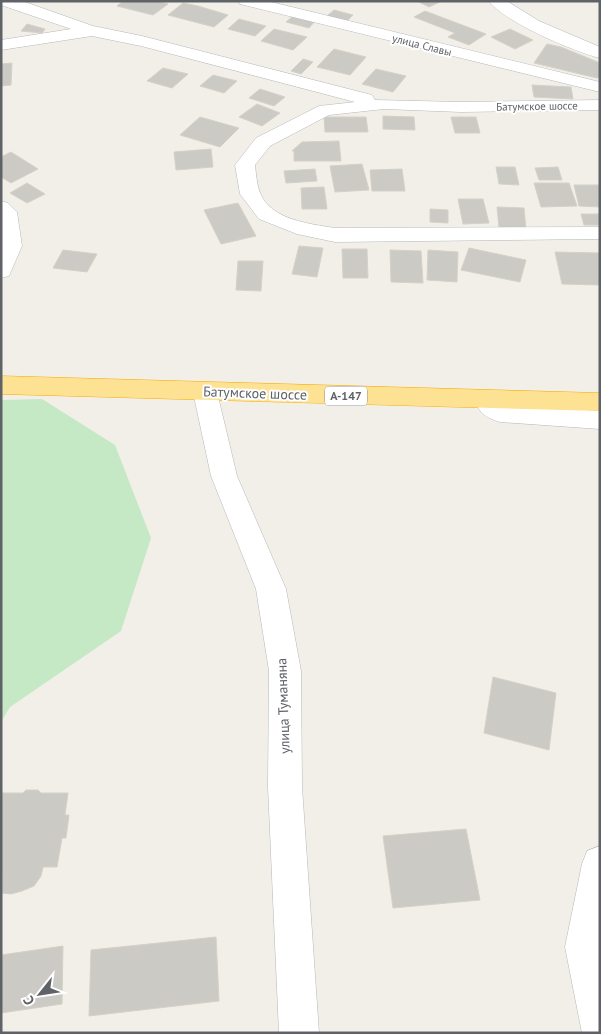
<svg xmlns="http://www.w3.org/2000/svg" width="601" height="1034" font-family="'PT Sans',sans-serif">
<rect width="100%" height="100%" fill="#f1efe8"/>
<polygon fill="#c5e8c5" points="42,399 115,445 151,538 121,631 10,707 1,722 1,400"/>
<g fill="#cccac5" stroke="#d6d1c6">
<polygon points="123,1 157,1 168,4 153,15 117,6"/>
<polygon points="417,1 442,1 429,7"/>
<polygon points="183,3 198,6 228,15 214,27 168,15"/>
<polygon points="334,10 353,15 347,21 327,16"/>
<polygon points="425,11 486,34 469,45 448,37 455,33 414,17"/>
<polygon points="293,16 315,21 309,28 286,22"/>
<polygon points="239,19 266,26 255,36 228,29"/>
<polygon points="27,24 45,29 42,33 21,31"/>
<polygon points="274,29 307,37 293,50 261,41"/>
<polygon points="510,29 533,40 515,49 491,37"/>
<polygon points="547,44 561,47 600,63 599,77 597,78 534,63"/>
<polygon points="334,49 366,57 350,75 317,67"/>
<polygon points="303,59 313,62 301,74 291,71"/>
<polygon points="12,63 11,85 1,86 1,64"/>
<polygon points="163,68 188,74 172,88 147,81"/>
<polygon points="376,69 406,76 393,92 362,84"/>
<polygon points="213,75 237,81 224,93 200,86"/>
<polygon points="532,85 571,87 573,99 534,97"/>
<polygon points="260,89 285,97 274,106 249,98"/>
<polygon points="257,104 280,113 262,126 239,117"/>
<polygon points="383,116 414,117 415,130 383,129"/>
<polygon points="200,117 239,128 220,147 180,135"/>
<polygon points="324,117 366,117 368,132 325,132"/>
<polygon points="451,117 476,117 480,133 455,133"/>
<polygon points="339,141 341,161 294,161 294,151 292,151 302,142"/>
<polygon points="211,149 213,167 176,170 174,152"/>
<polygon points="11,152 38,169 11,183 1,177 1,157"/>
<polygon points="362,164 369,190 335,192 330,166"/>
<polygon points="496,167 515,167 519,185 499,184"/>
<polygon points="558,167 562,180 539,180 535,168"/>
<polygon points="315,169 317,181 286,183 284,171"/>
<polygon points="402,169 405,191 372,191 370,170"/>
<polygon points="27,183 45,194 27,203 10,193"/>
<polygon points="534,183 569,183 577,206 541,207"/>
<polygon points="574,185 600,185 600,207 579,206"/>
<polygon points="324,187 327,209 302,209 301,188"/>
<polygon points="458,199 483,199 489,223 463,224"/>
<polygon points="238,203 256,236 221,244 204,210"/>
<polygon points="497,207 524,208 526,230 499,228"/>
<polygon points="430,209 448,210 448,223 430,222"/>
<polygon points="581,214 600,214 600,225 584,225"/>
<polygon points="299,246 323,248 317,277 292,274"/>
<polygon points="469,248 526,260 520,282 461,270"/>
<polygon points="342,249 367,249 368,278 343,278"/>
<polygon points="63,250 97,254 87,272 53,268"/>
<polygon points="390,250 421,251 423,283 391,282"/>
<polygon points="428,250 458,252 457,282 427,280"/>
<polygon points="555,252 600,253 600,285 562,284"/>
<polygon points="238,261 263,261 261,291 236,290"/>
<polygon points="493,677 556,693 549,750 484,733"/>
<polygon points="26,790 38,790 41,793 68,793 65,815 69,815 66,838 62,838 57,867 43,867 41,876 34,886 22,891 11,894 2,893 1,793 23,793"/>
<polygon points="466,829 480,900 393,908 383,836"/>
<polygon points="216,937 219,1001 89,1016 91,950"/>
<polygon points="63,946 62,1004 1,1013 1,955"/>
</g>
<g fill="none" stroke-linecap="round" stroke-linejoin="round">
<defs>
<g id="minor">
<path d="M1,1H22L93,26L142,36L372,95L375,100L461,102L600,100V110L461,112L384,109L329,115L270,146L255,165C256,174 257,185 260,193C271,220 310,224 335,228L600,227V239L335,242L297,234L259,219L240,194L235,165L256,138L319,106L355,102L141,46L92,36L1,50V40L71,29L1,5Z"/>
<polygon points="238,1 267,1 600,82 600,92 240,4"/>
<path d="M489,1H507L539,21L600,47V58C575,52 504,22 489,1Z"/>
<polygon points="1,201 8,203 17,212 22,246 9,276 1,278"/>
<polygon points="205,383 214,386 217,392 237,476 286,589 301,671 302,787 319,1033 279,1033 268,787 269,671 256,589 211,476 193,392 196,386"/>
<path d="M488,391L497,394L501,401L505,404L600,411V429L500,422C488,418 478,414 476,400L479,394Z"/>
<polygon points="600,846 600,1033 582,1033 565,947 582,864 587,851"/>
</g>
<polygon id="highway" points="1,376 600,393 600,411 1,394"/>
</defs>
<use href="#minor" stroke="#b5b8bc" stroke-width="1"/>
<use href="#highway" stroke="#f9ab00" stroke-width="1"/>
<use href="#minor" fill="#fff" fill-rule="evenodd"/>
<use href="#highway" fill="#fde293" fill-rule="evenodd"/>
</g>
<g text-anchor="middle" stroke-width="4" stroke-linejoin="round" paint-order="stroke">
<g font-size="11" fill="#5f6368" stroke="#fff">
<text transform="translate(422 45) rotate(14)" y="4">улица Славы</text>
<text transform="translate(537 106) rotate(-1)" y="4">Батумское шоссе</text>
</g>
<rect fill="#fff" stroke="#8f9295" stroke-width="1" x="325" y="386.5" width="42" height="19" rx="4"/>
<g font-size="12" font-weight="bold" fill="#5f6368">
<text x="346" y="400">А-147</text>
</g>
<g font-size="14" fill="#5f6368" stroke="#fff">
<text transform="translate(255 393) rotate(2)" y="5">Батумское шоссе</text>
<text transform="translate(283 706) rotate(-92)" y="5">улица Туманяна</text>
</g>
</g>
<rect width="601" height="1034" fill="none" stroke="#5f6368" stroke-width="5"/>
<g transform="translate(40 994) rotate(240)" stroke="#ffffff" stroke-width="4" paint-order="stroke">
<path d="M0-4L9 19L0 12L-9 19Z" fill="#5f6368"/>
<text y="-8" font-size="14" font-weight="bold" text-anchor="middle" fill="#5f6368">С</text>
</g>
</svg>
